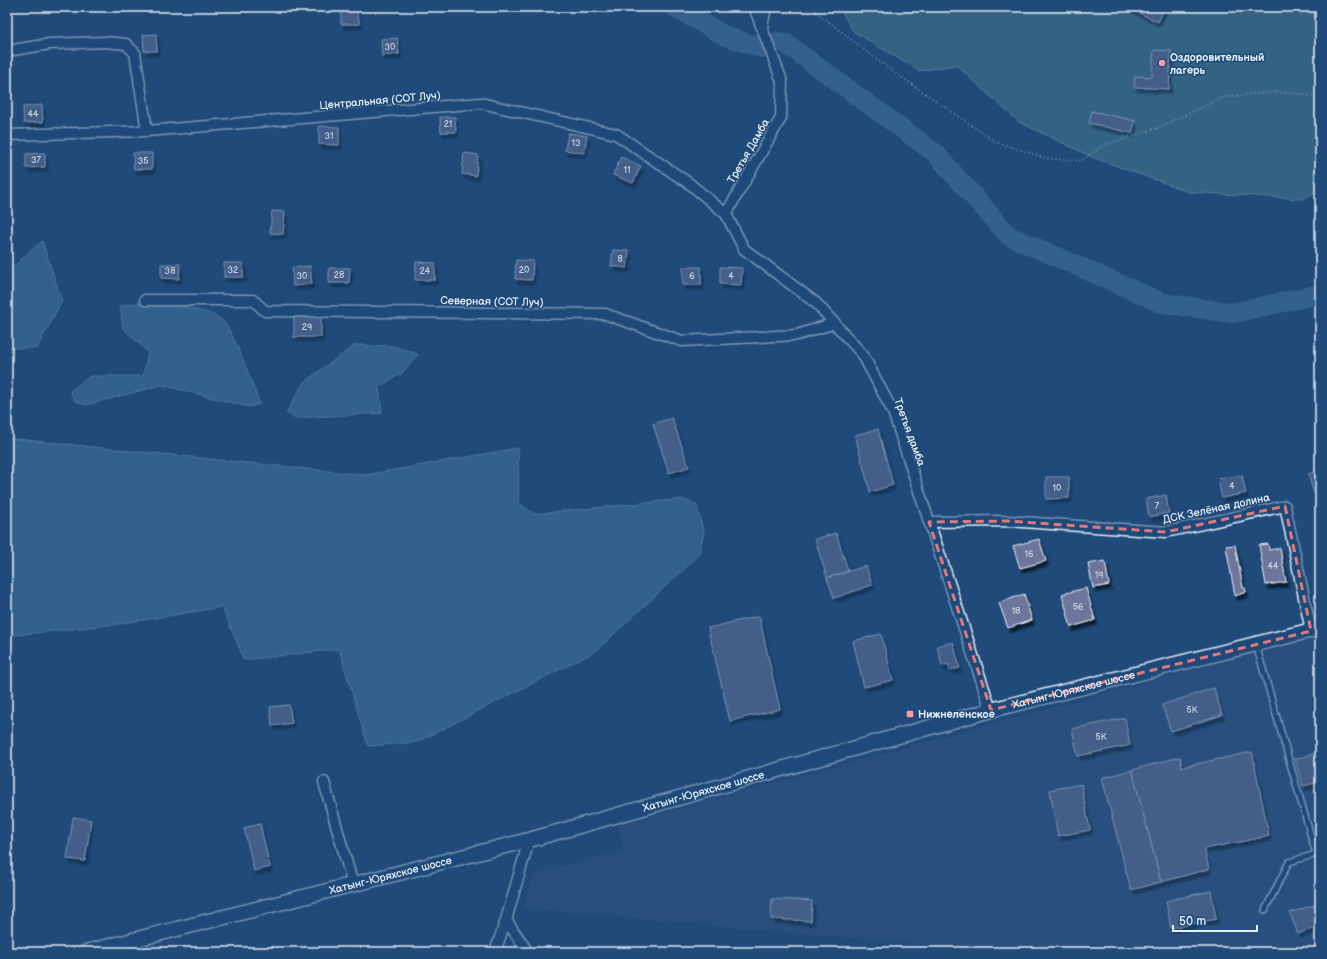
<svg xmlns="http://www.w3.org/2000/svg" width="1327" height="959" font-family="'Balsamiq Sans',sans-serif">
<defs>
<filter id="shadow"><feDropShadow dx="2.5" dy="4.5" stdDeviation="1" flood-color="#0009"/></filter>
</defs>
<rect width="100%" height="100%" fill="#1f4a7a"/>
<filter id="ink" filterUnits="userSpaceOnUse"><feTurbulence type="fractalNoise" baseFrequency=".025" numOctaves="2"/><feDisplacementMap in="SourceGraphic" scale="8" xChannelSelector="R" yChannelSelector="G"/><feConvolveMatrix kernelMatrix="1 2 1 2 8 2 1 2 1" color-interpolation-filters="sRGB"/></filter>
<g filter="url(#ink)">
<polygon fill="#365784" points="1320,635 1320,952 1269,952 1091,944 1085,952 1008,952 522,908 536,872 624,851 618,825"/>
<polygon fill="#4e828f" stroke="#9bbac4" points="842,7 1320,7 1320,190 1302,199 1189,192 1092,157 1019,122 956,65 919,71 853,31 843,14"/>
<g fill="#4b7ba8" stroke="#8aaac8">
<polygon points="42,241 62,301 37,348 7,348 7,267 14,266"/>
<path d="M148,301C166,304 209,309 222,320C234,331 253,387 260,404L249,407L162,385L86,405L75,401L70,391L90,376H143L148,352L123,328L120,306Z"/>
<polygon points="355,345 393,346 418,354 402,373 379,387 382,413 296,418 286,413 304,382"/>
<polygon points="7,438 366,475 518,448 519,503 534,514 682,499 696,504 704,533 698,556 596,651 417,742 368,746 339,649 244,660 222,607 118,624 7,636"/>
</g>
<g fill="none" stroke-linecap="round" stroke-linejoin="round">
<g stroke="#4b7ba8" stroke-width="20">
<polyline points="674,7 725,36 762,48"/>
<polyline points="777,42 785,43 935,153 1009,236 1162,303 1233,313 1320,294"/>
</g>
</g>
<g fill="#6d759b" stroke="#e8f1f8" filter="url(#shadow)">
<polygon points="1127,7 1165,7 1158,22"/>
<polygon points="341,9 356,10 360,24 341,24"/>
<polygon points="156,34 157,51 144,51 143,35"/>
<polygon points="397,38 399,54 382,56 381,39"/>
<polygon points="1154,50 1171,51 1169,89 1134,87 1135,76 1152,77"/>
<polygon points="42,105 43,122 24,123 23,107"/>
<polygon points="1092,111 1135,121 1132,133 1089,123"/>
<polygon points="440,117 455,117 456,132 441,132"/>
<polygon points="319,126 339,127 339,145 319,144"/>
<polygon points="568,133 587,136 584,153 565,150"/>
<polygon points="45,153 45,167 26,168 26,154"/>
<polygon points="133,153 152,153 152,169 134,169"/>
<polygon points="464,153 478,155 476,176 462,174"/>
<polygon points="621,157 641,166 633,183 613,175"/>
<polygon points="272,211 285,212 283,234 270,233"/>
<polygon points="613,250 629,251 627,268 611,266"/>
<polygon points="516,260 533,261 532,280 515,279"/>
<polygon points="416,262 435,263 435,280 415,280"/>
<rect x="224" y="263" width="19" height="14"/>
<polygon points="161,264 180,264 179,279 161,278"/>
<polygon points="310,266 312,284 293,286 292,268"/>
<rect x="683" y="267" width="18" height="18"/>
<polygon points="720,267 742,268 741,285 720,284"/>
<polygon points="329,268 350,268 349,283 329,283"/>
<rect x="294" y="316" width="27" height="21"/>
<polygon points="672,418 689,467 669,473 653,424"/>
<polygon points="878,429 893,485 870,492 855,435"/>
<polygon points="1320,470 1320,492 1314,494 1308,474"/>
<polygon points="1242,475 1246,493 1222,498 1218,479"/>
<polygon points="1046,477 1069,477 1069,498 1046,499"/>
<polygon points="1166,495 1169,513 1149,517 1146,499"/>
<polygon points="836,533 848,571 827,578 815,539"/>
<polygon points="1039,539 1046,561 1020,568 1013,546"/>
<polygon points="1268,544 1269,550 1280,548 1286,582 1266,585 1259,545"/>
<polygon points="1235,545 1243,588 1245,588 1246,592 1235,596 1226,546"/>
<polygon points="1105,561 1109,585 1093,588 1088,564"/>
<polygon points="866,566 872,585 834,598 827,578"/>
<polygon points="1086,588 1095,620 1071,627 1062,594"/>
<polygon points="1024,594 1032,620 1008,628 999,603"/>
<polygon points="759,616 780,709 730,721 708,628"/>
<polygon points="881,634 893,680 864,687 853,641"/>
<polygon points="953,642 960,668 950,670 948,664 942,666 937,646"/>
<polygon points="1214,688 1222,715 1171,731 1162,705"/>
<polygon points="289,705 292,723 272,726 270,707"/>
<polygon points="1125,718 1130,745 1078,756 1072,729"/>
<polygon points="1252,752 1269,836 1204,849 1209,869 1161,882 1132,770 1180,757 1182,767"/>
<polygon points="1320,752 1320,782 1303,786 1295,759"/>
<polygon points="1132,770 1161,882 1131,890 1102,778"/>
<polygon points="1081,784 1090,830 1058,836 1050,790"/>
<polygon points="73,817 91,820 85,861 67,859"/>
<polygon points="260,824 270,867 254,871 244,828"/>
<polygon points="1211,891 1216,919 1171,928 1166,901"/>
<polygon points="772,899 812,901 811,921 771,919"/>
<polygon points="1320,903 1320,926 1298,934 1290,913"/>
</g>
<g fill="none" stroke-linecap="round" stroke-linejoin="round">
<defs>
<g id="lane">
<polyline points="1256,645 1316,854 1320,853"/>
<polyline points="1265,910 1289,862 1316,854"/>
</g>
<g id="street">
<polyline points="762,27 766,7"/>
<polyline points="7,51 50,44 105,42 126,44 135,53 147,131"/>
<polyline points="7,135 147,131 481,103 616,134 690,184 726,214 744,249 816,303 863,355 893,412 991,710"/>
<polyline points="726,214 781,118 782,81 754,7"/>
<polyline points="145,300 253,300 265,311 605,314 682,341 797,335 835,323"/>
<polyline points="929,522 1008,521 1166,532 1285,506 1311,631"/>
<polyline points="324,782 353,885"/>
<polyline points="506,920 528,952"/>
<polyline points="495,952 506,920 529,840"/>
</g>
<g id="secondary">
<path id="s1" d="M86,952L529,840L991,710L1320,628"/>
</g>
</defs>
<use href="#lane" stroke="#e8f1f8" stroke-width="8"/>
<use href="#street" stroke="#e8f1f8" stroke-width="13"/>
<use href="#secondary" stroke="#e8f1f8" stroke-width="17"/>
<g stroke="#e8f1f8" stroke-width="2" stroke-dasharray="1 3" stroke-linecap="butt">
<polyline points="810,7 885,66 996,142 1045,158 1081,161 1102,146 1157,128 1224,97 1274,92 1305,94 1320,99"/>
<polyline points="815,10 823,9 825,7"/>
</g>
<use href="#lane" stroke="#1f4a7a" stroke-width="5"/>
<use href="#street" stroke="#1f4a7a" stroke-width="10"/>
<use href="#secondary" stroke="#1f4a7a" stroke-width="14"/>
</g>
</g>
<path d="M0 0H1327V959H0ZM1285,506L1311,631L991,710L929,522L1008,521L1166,532Z" fill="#1f4a7a" fill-opacity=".55" fill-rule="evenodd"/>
<path fill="none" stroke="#dd787b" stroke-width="3" stroke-dasharray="8 5" stroke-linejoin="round" d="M1285,506L1311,631L991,710L929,522L1008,521L1166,532Z"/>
<g fill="#ff9aa2" stroke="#1f4a7a" stroke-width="1.5">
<circle cx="1162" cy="63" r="4"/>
<rect x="906" y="710" width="8" height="8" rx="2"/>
</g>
<g text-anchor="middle" stroke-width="3" stroke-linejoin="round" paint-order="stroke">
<g font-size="9" fill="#c9d2e1">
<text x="390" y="50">30</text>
<text x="33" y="117">44</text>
<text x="448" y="127">21</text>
<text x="329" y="139">31</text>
<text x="576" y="146">13</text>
<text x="36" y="163">37</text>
<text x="143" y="164">35</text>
<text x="627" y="173">11</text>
<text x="620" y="262">8</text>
<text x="233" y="273">32</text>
<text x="524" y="273">20</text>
<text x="170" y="274">38</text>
<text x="425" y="274">24</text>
<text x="339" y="278">28</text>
<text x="302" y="279">30</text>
<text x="692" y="279">6</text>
<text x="731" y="279">4</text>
<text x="307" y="330">29</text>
<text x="1232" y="489">4</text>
<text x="1057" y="491">10</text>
<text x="1157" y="509">7</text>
<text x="1029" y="557">16</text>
<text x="1273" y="569">44</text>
<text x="1099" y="578">19</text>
<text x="1078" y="610">56</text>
<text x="1016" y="614">18</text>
<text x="1192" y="713">5К</text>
<text x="1101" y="740">5К</text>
</g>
<g font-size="11" font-weight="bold" fill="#e8f1f8" stroke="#1f4a7a" text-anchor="start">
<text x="1170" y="61">Оздоровительный<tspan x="1170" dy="13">лагерь</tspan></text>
<text x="918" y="718">Нижнеленское</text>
</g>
<g font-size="11" fill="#e8f1f8" stroke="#1f4a7a">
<text transform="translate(380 100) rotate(-5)" y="4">Центральная (СОТ Луч)</text>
<text transform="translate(748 151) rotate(-60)" y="4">Третья Дамба</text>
<text transform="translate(492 301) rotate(1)" y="4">Северная (СОТ Луч)</text>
<text transform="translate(910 432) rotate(70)" y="4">Третья дамба</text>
<text transform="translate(1216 508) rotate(-12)" y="4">ДСК Зелёная долина</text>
<text dy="4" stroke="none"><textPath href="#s1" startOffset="1022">Хатынг-Юряхское шоссе</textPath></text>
<text dy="4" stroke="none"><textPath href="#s1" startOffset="638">Хатынг-Юряхское шоссе</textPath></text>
<text dy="4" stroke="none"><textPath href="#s1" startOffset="314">Хатынг-Юряхское шоссе</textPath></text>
</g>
</g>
<rect width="1327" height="959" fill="none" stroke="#1f4a7a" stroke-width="24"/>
<rect x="12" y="12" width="1303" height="935" fill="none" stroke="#e8f1f8" stroke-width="1.5" filter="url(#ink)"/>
<path d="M1173 925v6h84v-6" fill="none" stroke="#e8f1f8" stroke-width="2"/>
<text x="1179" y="925" font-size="12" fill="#e8f1f8" stroke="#1f4a7a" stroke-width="3" paint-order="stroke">50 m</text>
</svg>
